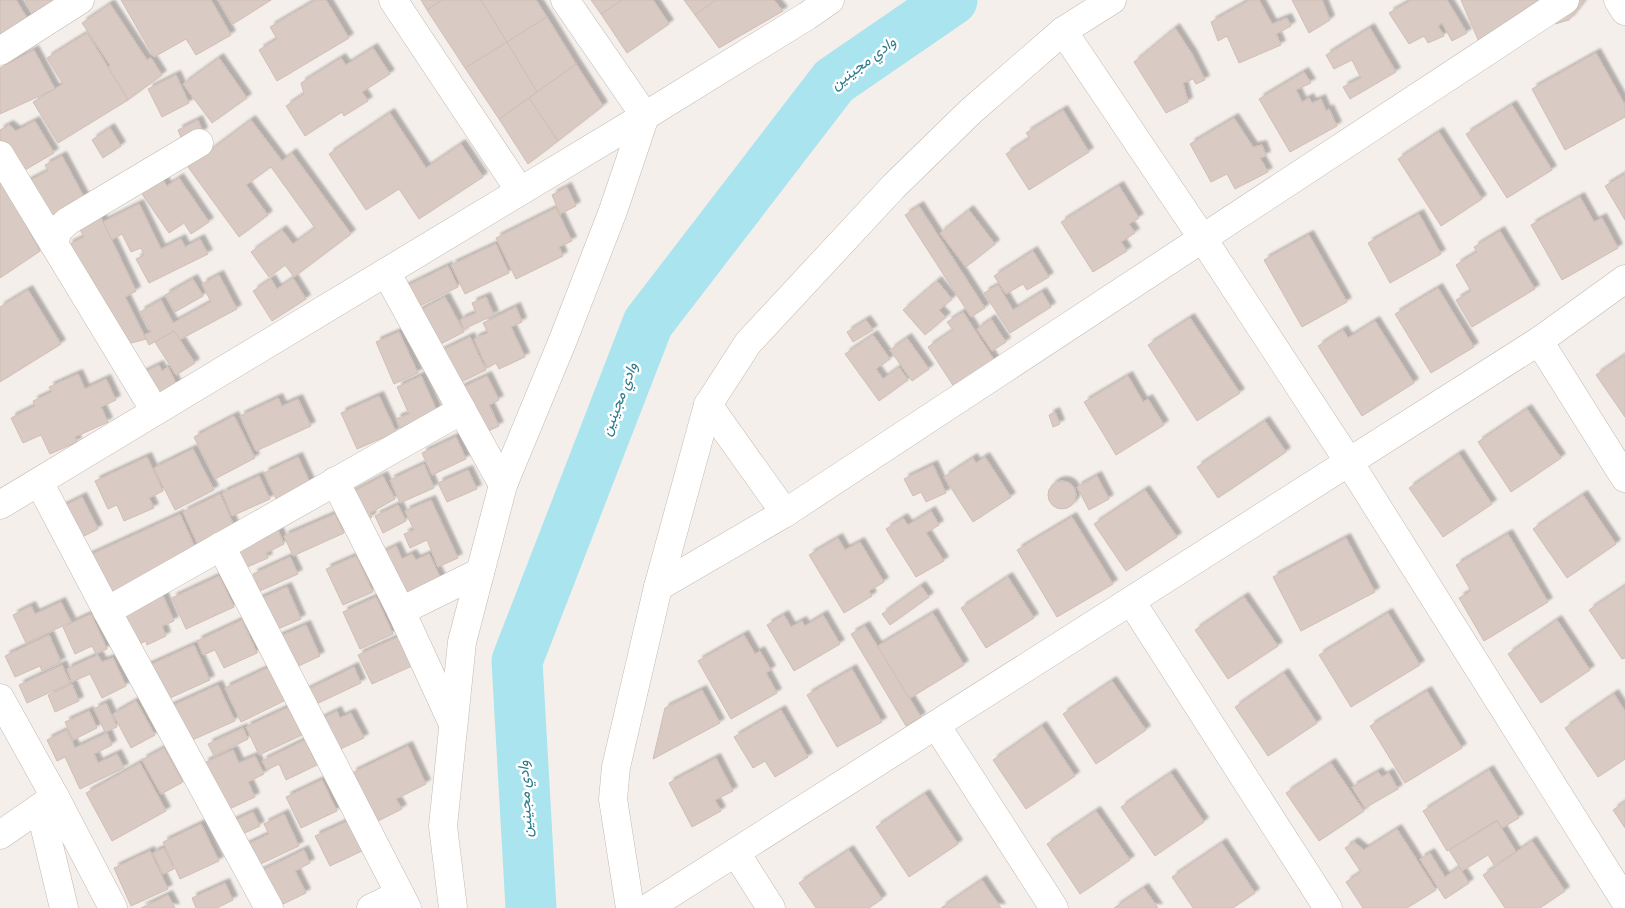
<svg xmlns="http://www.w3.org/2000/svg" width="1625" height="908" font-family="'Golos Text',Vazirmatn,sans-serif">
<defs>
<filter id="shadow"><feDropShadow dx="4.5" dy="-4.5" stdDeviation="1" flood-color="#0004"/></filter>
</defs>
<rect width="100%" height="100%" fill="#f5efeb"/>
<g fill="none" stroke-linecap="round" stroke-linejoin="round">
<polyline stroke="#aae5ef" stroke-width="51" points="531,908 517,661 648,323 834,81 952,0"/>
</g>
<g fill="#d9cbc3" stroke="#d1beb4" filter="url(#shadow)">
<polygon points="0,0 16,0 29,21 0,39"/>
<polygon points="25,0 55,0 33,13"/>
<polygon points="121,0 211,0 231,35 196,55 186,39 154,57"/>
<polygon points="218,0 271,0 233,24"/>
<polygon points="316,0 326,0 349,38 277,81 259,50 277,39 270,27"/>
<polygon points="421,0 442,0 427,10"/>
<polygon points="442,0 481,0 507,42 465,68 427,10"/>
<polygon points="481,0 536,0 547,17 507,42"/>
<polygon points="591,0 622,0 601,14"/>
<polygon points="622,0 653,0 669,24 627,53 601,14"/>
<polygon points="684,0 716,0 695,15"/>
<polygon points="716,0 774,0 783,11 719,48 695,15"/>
<polygon points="1250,0 1259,0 1272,24 1287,18 1291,26 1276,34 1281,45 1239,63 1227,36 1218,41 1211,22"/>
<polygon points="1292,0 1322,0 1330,20 1309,33"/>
<polygon points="1412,0 1447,0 1467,33 1452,41 1442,23 1438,26 1444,36 1428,43 1424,36 1409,44 1389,13"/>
<polygon points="1461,0 1585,0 1569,20 1555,24 1546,12 1479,42"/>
<polygon points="110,4 147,60 151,58 162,75 128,100 108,67 110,65 82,23"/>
<polygon points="547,17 576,64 537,92 507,42"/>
<polygon points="1175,28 1192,54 1205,80 1196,84 1193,79 1183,83 1188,102 1166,113 1134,62"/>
<polygon points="1370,28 1396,72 1350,99 1343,87 1361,78 1352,60 1334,69 1326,55"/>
<polygon points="87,33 128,100 58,143 33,102 63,84 47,58"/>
<polygon points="507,42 537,92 499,119 465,68"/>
<polygon points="373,48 390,74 362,92 368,101 344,116 342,112 305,136 286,106 304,94 301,83 341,58 346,65"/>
<polygon points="34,50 55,89 0,114 0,68"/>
<polygon points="1596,53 1625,105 1625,117 1565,150 1532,89"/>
<polygon points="219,58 247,98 212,123 183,84"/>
<polygon points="576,64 603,106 558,141 529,98"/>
<polygon points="1304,72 1311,83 1296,90 1302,102 1309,98 1312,103 1321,99 1326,111 1329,109 1337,126 1290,152 1259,99"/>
<polygon points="176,75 189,103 162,117 148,89"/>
<polygon points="529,98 558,141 528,164 499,119"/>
<polygon points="1512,105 1552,170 1507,198 1466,134"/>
<polygon points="1063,110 1089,152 1029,190 1006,154 1030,138 1026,133"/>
<polygon points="390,113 426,168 461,144 483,177 419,219 399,189 366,210 329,154"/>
<polygon points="1234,118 1253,147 1262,145 1266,156 1260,158 1268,172 1235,189 1227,174 1211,182 1190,144"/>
<polygon points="198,120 203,132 183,142 178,130"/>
<polygon points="251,120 282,161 292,153 351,234 294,277 285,265 269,277 251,252 282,230 293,244 315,228 271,167 246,185 268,215 239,237 188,167"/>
<polygon points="35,121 54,153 18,174 0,142 0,130 9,125 16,131"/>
<polygon points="110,128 121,146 103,158 92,140"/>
<polygon points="1439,132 1482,199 1441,226 1398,159"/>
<polygon points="62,156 85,199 48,225 25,183 48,171 45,165"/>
<polygon points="1625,174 1625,220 1605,186"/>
<polygon points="161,177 167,186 179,178 209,222 191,234 184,223 169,233 140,191"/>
<polygon points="0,179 40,251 0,278"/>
<polygon points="1119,186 1139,218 1129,224 1135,233 1121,242 1127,251 1093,272 1061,222"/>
<polygon points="567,187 576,206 560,214 552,195"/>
<polygon points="1580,197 1594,222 1602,218 1618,248 1562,280 1531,225"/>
<polygon points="139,204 161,249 181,239 185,247 200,239 208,254 149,283 136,259 144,255 141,248 131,252 122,234 111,240 103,222"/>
<polygon points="919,206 985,308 971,317 905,215"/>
<polygon points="556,208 572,241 559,247 563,256 516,279 496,238"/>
<polygon points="97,209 136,291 125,297 146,339 121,346 68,245 84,237 75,220"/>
<polygon points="969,210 995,244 966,267 940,233"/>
<polygon points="1419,214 1441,254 1390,283 1368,243"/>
<polygon points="1500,231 1535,289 1472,327 1456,300 1471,291 1456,265 1477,252 1474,247"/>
<polygon points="1309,235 1347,302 1302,327 1264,260"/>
<polygon points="496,244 509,273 465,294 451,265"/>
<polygon points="1033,251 1049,277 1027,290 1023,284 1006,294 994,276"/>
<polygon points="448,266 458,287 413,309 403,288"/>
<polygon points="219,275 237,309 179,340 174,331 149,345 144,335 151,332 140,312 161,300 173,323 211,302 202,284"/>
<polygon points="293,278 306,299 272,321 253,291 271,279 277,289"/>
<polygon points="193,279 203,296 175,312 165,295"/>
<polygon points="937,281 952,299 939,310 946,317 925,335 903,310"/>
<polygon points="998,285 1013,310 1042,292 1051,307 1010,333 984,293"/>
<polygon points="1438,288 1474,347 1431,373 1395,314"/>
<polygon points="28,290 61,344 0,382 0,307"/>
<polygon points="445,297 464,332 435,347 417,312"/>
<polygon points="486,297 494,315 464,329 460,320 476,313 472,303"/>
<polygon points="516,307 522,322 511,327 525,357 499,369 496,363 487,368 474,339 488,333 483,323"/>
<polygon points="963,312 996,363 956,390 928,347 953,330 947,322"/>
<polygon points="1190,318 1240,393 1197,421 1148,345"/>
<polygon points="991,319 1006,342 992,351 977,329"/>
<polygon points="866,320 873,330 853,342 847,332"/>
<polygon points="1375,321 1414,383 1362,416 1318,346 1343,330 1348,338"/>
<polygon points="174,331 195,363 176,375 155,342"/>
<polygon points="399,332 418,373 394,384 376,342"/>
<polygon points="873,335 890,359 876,369 883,379 899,367 908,380 879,401 845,354"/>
<polygon points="470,337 486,370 455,385 439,352"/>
<polygon points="907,338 929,369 912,381 890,350"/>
<polygon points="1625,355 1625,417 1596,375"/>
<polygon points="159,365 162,371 168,367 181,394 154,408 137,376"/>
<polygon points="78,374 85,389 106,379 116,400 101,407 108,422 75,437 77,442 50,454 41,435 23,443 11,418 35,406 33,401 52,392 49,387"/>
<polygon points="421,376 437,411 400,428 396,419 409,414 397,387"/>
<polygon points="487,376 499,400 489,405 499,426 480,435 459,389"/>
<polygon points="1128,376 1143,402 1148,399 1164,425 1116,455 1084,402"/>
<polygon points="379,396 396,432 357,449 341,413"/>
<polygon points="278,398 282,406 298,399 311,426 256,451 240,416"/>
<polygon points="1527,409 1561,458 1511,492 1478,442"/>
<polygon points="1055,412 1060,424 1053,427 1049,415"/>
<polygon points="234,416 255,458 215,479 194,437"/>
<polygon points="1265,421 1286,452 1218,498 1197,467"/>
<polygon points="456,437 466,459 432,475 422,453"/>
<polygon points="193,449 214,490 175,510 154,468"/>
<polygon points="1459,454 1492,504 1443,537 1409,488"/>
<polygon points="147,457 163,491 149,498 154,508 124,521 117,505 108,509 95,481"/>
<polygon points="298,457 311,485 277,501 264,473"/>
<polygon points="985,457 1011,497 973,522 944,477 973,458 976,463"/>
<polygon points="424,464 434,488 400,503 390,480"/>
<polygon points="933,465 946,493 926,502 921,492 913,496 904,479"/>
<polygon points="468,470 477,489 447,502 438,483"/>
<polygon points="259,476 270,499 232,516 222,493"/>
<polygon points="383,476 395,499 370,513 372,517 359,524 345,496"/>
<polygon points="1097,476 1109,499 1089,510 1077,487"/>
<circle cx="1062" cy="495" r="14"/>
<polygon points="1145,490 1177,537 1126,571 1094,524"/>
<polygon points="220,494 235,528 198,545 183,512"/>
<polygon points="1583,495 1616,544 1567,578 1533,529"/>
<polygon points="82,497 98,529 72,542 56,510"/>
<polygon points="431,500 458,558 438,567 427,540 410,548 404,534 414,530 405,511"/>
<polygon points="398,505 406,521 383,533 375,516"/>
<polygon points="931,511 939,525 926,533 944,561 916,577 886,529 903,518 908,525"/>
<polygon points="180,514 197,552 104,596 86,557"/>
<polygon points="335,514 344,533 293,556 284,536"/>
<polygon points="1072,517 1113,584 1057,617 1017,550"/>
<polygon points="278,530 284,544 266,553 268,558 236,572 227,553"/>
<polygon points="1508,534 1548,602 1484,641 1459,598 1471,591 1456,565"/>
<polygon points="838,538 845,550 860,542 884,582 869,591 872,596 844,613 809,555"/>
<polygon points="1346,538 1375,592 1301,631 1273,577"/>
<polygon points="396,546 402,559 412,554 416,560 429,554 442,581 403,600 380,554"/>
<polygon points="356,556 373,592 343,605 326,569"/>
<polygon points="290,557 298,574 260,591 253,574"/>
<polygon points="219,576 234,607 186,629 172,598"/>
<polygon points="1008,577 1034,618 986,648 961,608"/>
<polygon points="921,586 929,597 890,625 882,614"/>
<polygon points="1625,586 1625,658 1622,659 1589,610"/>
<polygon points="287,587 301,619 269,633 255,601"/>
<polygon points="162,593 174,621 162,626 166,636 147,645 146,641 130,648 114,615"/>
<polygon points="376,597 393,634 360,649 343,612"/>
<polygon points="1244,597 1278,646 1228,679 1195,630"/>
<polygon points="61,602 71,622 26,643 13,615 31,606 35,614"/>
<polygon points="933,613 964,665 907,700 876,647"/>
<polygon points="1388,613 1420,665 1351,707 1319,655"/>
<polygon points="91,614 107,649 96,654 92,646 75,654 63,627"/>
<polygon points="784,615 791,627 802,621 805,626 823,615 840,644 794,671 767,625"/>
<polygon points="242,620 257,653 224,668 215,650 203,655 197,641"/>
<polygon points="1557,620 1590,670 1541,703 1508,654"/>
<polygon points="306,625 320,656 290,670 276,638"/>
<polygon points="865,626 921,717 906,726 851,634"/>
<polygon points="49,635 61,662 42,671 40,666 15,677 5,656"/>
<polygon points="744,635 755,654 760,651 771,670 766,673 777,693 731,719 698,661"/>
<polygon points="398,637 412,666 372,684 358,655"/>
<polygon points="194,645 210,680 159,703 143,668"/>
<polygon points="98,655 102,662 113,658 126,686 102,698 90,674 72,682 67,669"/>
<polygon points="62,665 70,683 27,703 19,685"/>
<polygon points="274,665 290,698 241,722 225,688"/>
<polygon points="354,667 361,683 310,707 303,692"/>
<polygon points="852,669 882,722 837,747 807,695"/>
<polygon points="1284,673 1317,723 1268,756 1235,707"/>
<polygon points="1112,681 1146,730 1096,764 1063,714"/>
<polygon points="72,684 79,701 55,712 48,695"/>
<polygon points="218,685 235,721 181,745 165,709"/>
<polygon points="702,690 720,723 653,759 665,708"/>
<polygon points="1427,691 1462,748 1405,783 1370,726"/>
<polygon points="1614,694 1625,711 1625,759 1598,777 1565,728"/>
<polygon points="136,701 155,735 131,748 113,714"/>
<polygon points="106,703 117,727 105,732 94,709"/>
<polygon points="289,707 302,735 259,755 246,727"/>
<polygon points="781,710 808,757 775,777 765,761 753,768 734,737"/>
<polygon points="89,711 97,728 73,740 65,722"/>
<polygon points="337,711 340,718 351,713 364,738 334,752 319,720"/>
<polygon points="1042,726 1075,776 1026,809 993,760"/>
<polygon points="243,728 248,739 214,756 208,744"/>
<polygon points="67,730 75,748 107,733 112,745 94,754 98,763 117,754 124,768 80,789 65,757 57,761 47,740"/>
<polygon points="305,740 317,765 286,780 279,764 267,770 262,761"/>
<polygon points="408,746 426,784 396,799 402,809 376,822 352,773"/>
<polygon points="164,748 183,782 161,794 142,760"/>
<polygon points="233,750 239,763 255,756 264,774 248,782 255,797 221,813 204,763"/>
<polygon points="716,758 733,791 715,800 721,811 692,827 669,783"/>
<polygon points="140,763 166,811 112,841 86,793"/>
<polygon points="1331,763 1364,811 1319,841 1286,793"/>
<polygon points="1489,770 1519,818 1502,828 1497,820 1447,851 1423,811"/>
<polygon points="1378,772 1382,777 1389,773 1398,789 1365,808 1352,787"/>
<polygon points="1171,773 1204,822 1155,856 1121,807"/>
<polygon points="322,780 337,811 301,828 286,797"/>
<polygon points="925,794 958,844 909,877 876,827"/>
<polygon points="1625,802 1625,828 1613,810"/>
<polygon points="1096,811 1130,860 1080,894 1047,844"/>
<polygon points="253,812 260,826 236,837 229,823"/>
<polygon points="284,814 299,846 252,868 242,847 269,834 264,824"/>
<polygon points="348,821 362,851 330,866 315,836"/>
<polygon points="1497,821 1516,852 1494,865 1488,855 1462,871 1449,850"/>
<polygon points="201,824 219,861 180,879 163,842"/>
<polygon points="1397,829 1436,890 1407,908 1363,908 1346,882 1361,872 1345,848 1354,842 1364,850"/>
<polygon points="1532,841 1565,891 1540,908 1505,908 1483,875"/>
<polygon points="1222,843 1255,893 1233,908 1193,908 1172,877"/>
<polygon points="164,848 174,869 163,874 153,853"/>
<polygon points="304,850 310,863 295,871 306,893 275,908 257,873"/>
<polygon points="849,850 882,899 869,908 816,908 799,883"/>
<polygon points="150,851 168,889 131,906 114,868"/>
<polygon points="1430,853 1445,877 1459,867 1469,883 1445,899 1420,859"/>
<polygon points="982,880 1001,908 941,908"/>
<polygon points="225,883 233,900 217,908 196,908 192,898"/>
<polygon points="1144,888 1158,908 1114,908"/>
<polygon points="168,895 175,908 141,908"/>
</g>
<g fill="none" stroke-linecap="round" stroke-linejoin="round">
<defs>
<g id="minor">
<polyline points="393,0 520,191"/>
<polyline points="565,0 645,116"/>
<polyline points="1618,0 1625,11"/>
<polyline points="1063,31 1203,239 1349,462 1625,901"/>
<polyline points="0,51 80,0"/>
<polyline points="0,155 155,411"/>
<polyline points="54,244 58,230 68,221 199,143"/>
<polyline points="386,272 503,485"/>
<polyline points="1539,341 1625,478"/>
<polyline points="708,405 785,513"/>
<polyline points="335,481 401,611 453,724"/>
<polyline points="39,482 107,611 269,908"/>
<polyline points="0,505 645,116 807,16 830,0"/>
<polyline points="221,546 407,908"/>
<polyline points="658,587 785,513 1565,0"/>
<polyline points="1131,601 1328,908"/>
<polyline points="107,611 462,410"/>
<polyline points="401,611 480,572"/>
<polyline points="0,698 55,797"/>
<polyline points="936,725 1054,908"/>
<polyline points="40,808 64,908"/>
<polyline points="0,835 55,797 113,908"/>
<polyline points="736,853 771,908"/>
<polyline points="371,908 400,894"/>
<polyline points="453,908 443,826 462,642 503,485 563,340 613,211 645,116"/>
<polyline points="630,908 613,799 616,767 658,587 708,405 748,343 894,186 971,111 1063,31 1112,0"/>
<polyline points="648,908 1539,341 1625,279"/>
</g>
</defs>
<use href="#minor" stroke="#c3b8b0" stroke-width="29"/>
<use href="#minor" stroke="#fff" stroke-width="28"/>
</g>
<g text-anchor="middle" stroke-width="5" stroke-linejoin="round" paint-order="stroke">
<g font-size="15" font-style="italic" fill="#2a7b8b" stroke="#fff">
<text transform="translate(863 63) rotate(-37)" y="5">وادي مجينين</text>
<text transform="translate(619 399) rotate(-69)" y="5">وادي مجينين</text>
<text transform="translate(525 799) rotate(-93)" y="5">وادي مجينين</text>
</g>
</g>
</svg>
